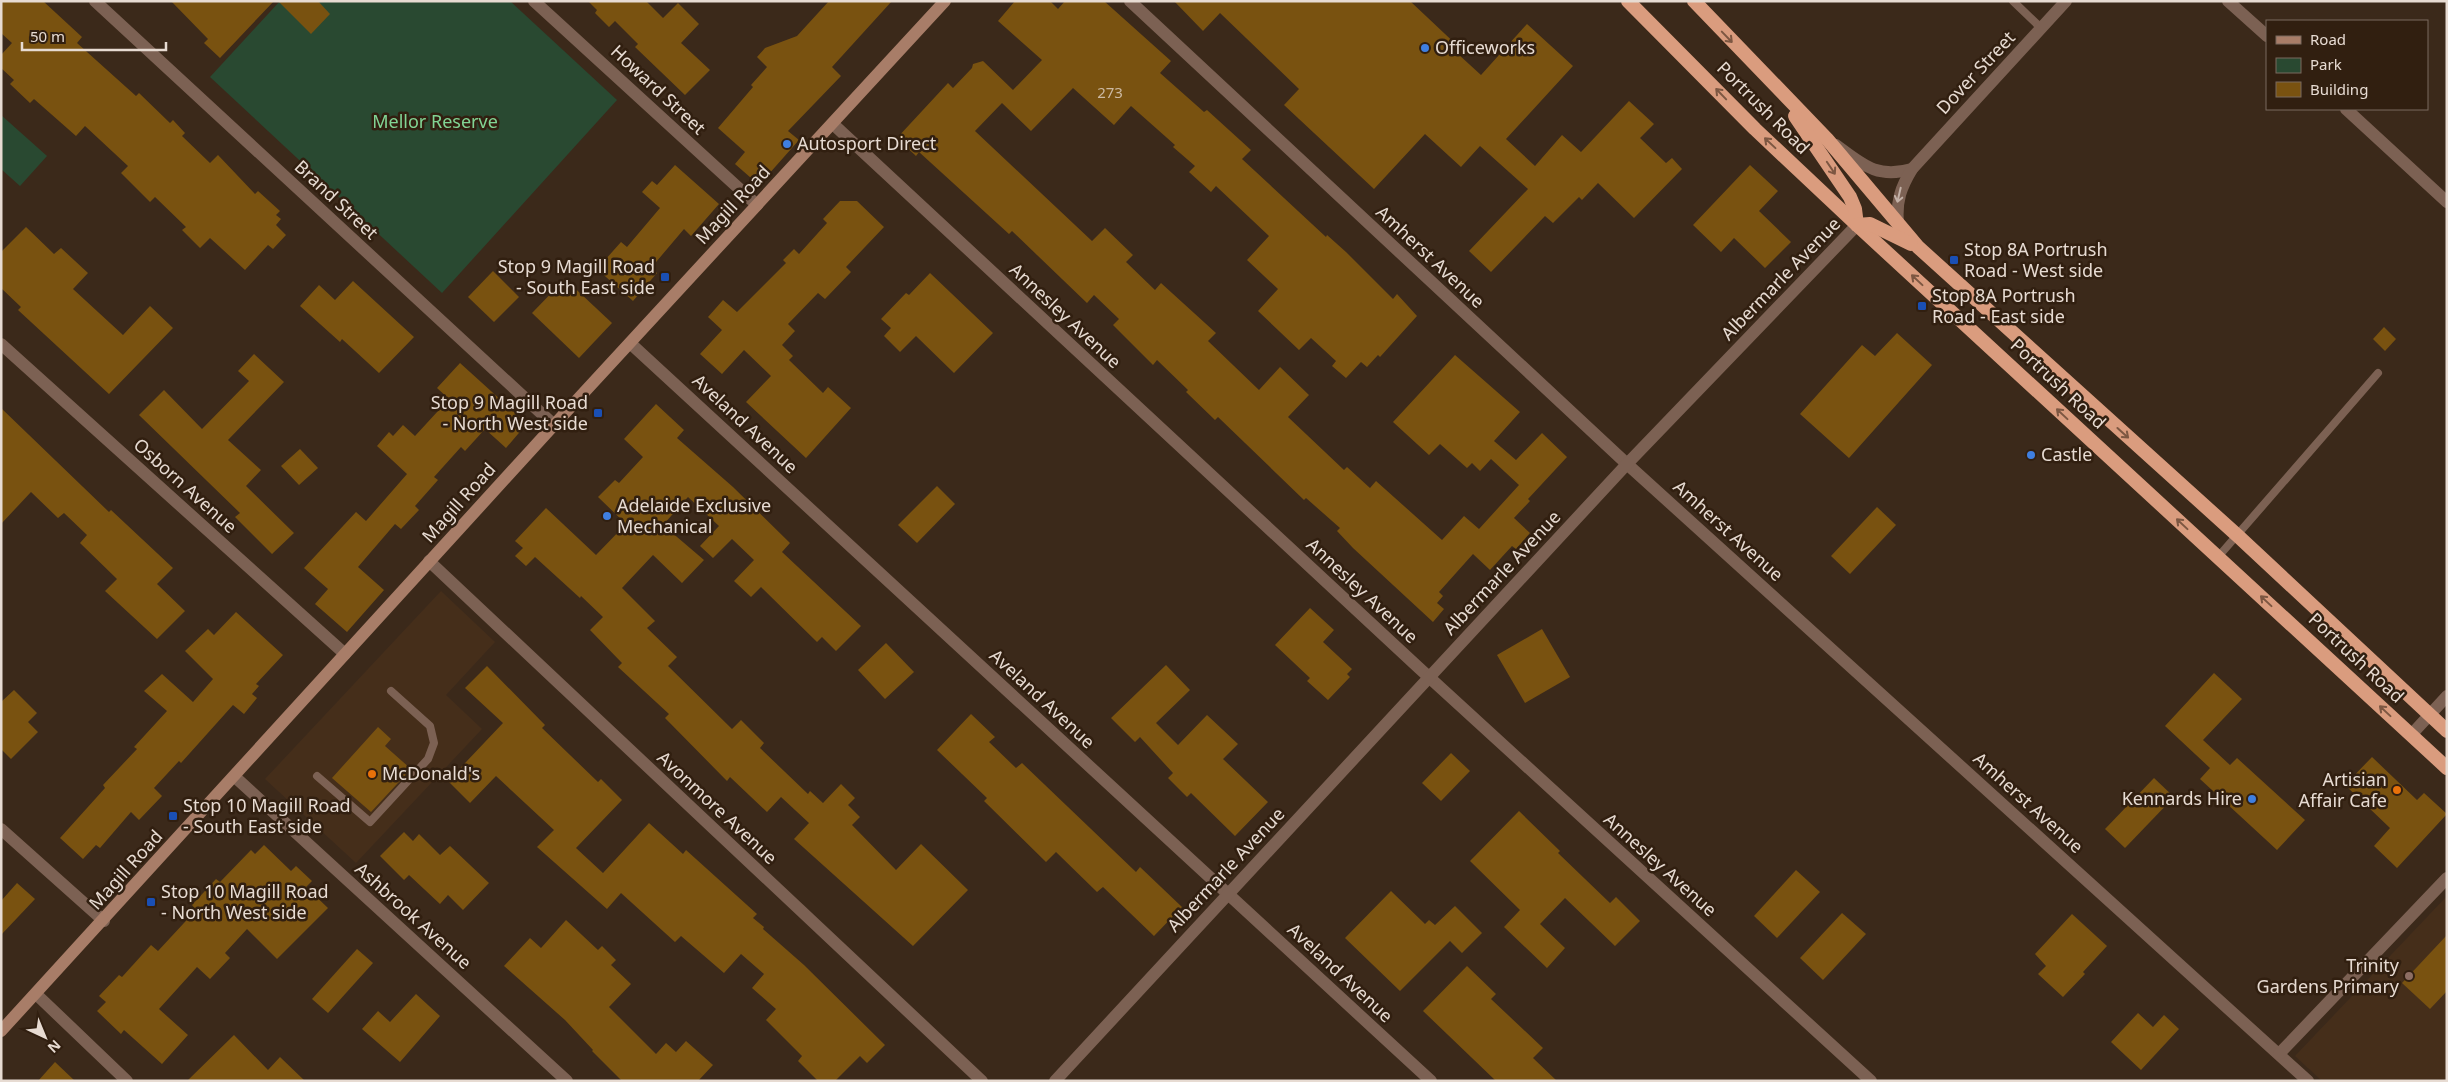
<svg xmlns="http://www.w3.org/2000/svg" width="2448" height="1082" font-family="'Noto Sans',sans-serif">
<rect width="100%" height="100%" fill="#3b291a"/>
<g fill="#452e1a">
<polygon points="441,591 495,642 446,695 482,729 356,863 265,779"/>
<polygon points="2447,896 2447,1081 2322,1081 2295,1056"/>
</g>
<g fill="#294931">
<polygon points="280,1 510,1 617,100 442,293 210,77"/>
<polygon points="1,115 47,156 20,186 1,169"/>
</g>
<g fill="#795210">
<polygon points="1,1 43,1 82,37 77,43 136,96 139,93 170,123 173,120 185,133 182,136 210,163 218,155 255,194 258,191 280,211 276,215 281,219 276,225 286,235 273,249 268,245 245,270 210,238 200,248 182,230 186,227 155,197 150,202 121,173 128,166 85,126 76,136 34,99 30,103 10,84 14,80 1,68 1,55 12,43 1,33"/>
<polygon points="171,1 274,1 220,58 204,43 208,39"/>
<polygon points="278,1 318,1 330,14 311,34"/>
<polygon points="588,1 646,1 663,18 678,3 699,24 681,43 710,70 685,95 635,47 638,44 615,21 609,27 595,13 597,10"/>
<polygon points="829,1 892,1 832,67 841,76 788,131 799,140 759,185 735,164 745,152 718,128 753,87 751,85 767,67 757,57 765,48 797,36"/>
<polygon points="1015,1 1050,1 1058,9 1065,1 1104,1 1171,61 1160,73 1204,112 1207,110 1251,150 1242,159 1326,237 1327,235 1346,252 1393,299 1397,294 1417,316 1380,357 1378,355 1367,367 1361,362 1346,378 1332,366 1336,361 1311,338 1299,350 1258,311 1278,289 1247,260 1269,236 1216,186 1211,192 1189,172 1195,166 1173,147 1175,145 1131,106 1114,125 1073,88 1031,131 1002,103 975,131 1092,241 1105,228 1133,255 1126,262 1155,290 1161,283 1216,333 1208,341 1259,390 1280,367 1309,395 1288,417 1344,470 1347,467 1370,488 1376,481 1442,540 1464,516 1479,529 1519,485 1491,459 1480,471 1472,463 1467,468 1440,444 1429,455 1393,422 1455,355 1520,412 1494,441 1516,460 1542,433 1567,457 1528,499 1530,501 1514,518 1530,533 1516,549 1512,546 1490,570 1473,554 1439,592 1443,596 1437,603 1444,609 1433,622 1353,548 1337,531 1340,528 1306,498 1304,500 1218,417 1215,420 1186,392 1188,390 1157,360 1153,365 1113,325 1119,319 1094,295 1087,303 1012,231 1009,234 919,152 916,156 897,138 948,83 953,88 972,68 973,64 983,61 1013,90 1042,60 998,21"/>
<polygon points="1174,1 1410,1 1462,50 1458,54 1481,75 1527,24 1573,66 1506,139 1535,166 1562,135 1581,152 1629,101 1654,124 1640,138 1666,163 1672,158 1682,169 1634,218 1598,183 1582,200 1579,197 1553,223 1545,216 1491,272 1469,251 1528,189 1480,146 1461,167 1425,134 1374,189 1284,105 1299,89 1220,13 1203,31"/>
<polygon points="675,165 719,204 691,236 684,229 651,268 657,273 633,301 597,269 621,242 627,247 660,208 642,192 652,181 657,185"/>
<polygon points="1750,165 1778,191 1759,211 1791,242 1765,268 1734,238 1721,252 1693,225"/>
<polygon points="840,201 857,201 884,227 846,267 851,272 825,299 818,293 788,324 795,331 782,345 793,356 789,360 823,393 828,387 851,408 806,458 746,402 771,376 744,350 722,374 700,354 722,330 708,317 723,300 737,312 786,263 783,260 794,249 799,254 827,223 823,219"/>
<polygon points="26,227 54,254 61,248 88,273 73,289 123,335 150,306 173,328 109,394 18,310 21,307 1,288 1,252"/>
<polygon points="493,271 519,297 494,322 468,297"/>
<polygon points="930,273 993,333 954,373 916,336 900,352 884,336 891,328 881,319 906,293 909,295"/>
<polygon points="565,279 612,323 579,358 532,313"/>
<polygon points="353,281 414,337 379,373 342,339 340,342 300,306 319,285 335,300"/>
<polygon points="2384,327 2396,339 2385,351 2373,339"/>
<polygon points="1897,333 1932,365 1849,458 1800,414 1862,345 1875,356"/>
<polygon points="254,354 284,382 228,440 261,470 246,486 294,533 272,554 235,517 240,513 139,415 164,390 202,429 249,381 238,371"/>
<polygon points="460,363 523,420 524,427 506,448 485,429 465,451 461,447 434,477 438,480 415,506 419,510 401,529 395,524 358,567 384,590 347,632 315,604 328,589 304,568 356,512 366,521 407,474 377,446 389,432 393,436 403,425 415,436 449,399 437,388"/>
<polygon points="656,404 684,430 677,438 733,487 790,543 782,552 861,626 836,651 822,637 817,642 761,587 751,597 734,581 754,560 732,539 713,558 700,546 719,526 688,497 663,525 704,560 682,583 653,555 622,588 655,621 647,628 677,657 668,666 732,729 741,720 764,743 760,748 808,794 810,791 823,803 841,784 855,798 848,805 860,817 852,825 896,870 921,844 968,890 913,946 794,839 809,823 781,797 767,812 730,777 727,781 665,718 669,714 618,667 622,663 590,630 603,617 581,596 580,598 535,557 526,566 515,556 523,548 515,541 546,508 596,555 626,524 598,497 615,480 619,483 643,457 624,439"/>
<polygon points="1,408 109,512 111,510 173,568 157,584 185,611 157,639 105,591 117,579 80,543 87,535 64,513 58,518 31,492 1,524"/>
<polygon points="300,449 318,468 299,485 281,466"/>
<polygon points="937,486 955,504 917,543 898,525"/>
<polygon points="1877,507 1896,525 1850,574 1831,556"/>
<polygon points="1310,608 1334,630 1323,642 1352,669 1347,674 1350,677 1328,700 1307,681 1310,678 1275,645"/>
<polygon points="236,612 283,655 256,684 259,686 252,694 257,698 244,714 233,705 181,763 179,761 154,788 162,796 139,820 131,812 100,848 96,845 83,859 60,838 105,788 103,785 137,749 134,747 167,711 144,691 162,674 193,702 213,679 185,651 208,629 214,635"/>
<polygon points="1542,629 1570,677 1525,703 1497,655"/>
<polygon points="886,643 914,672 885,699 858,670"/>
<polygon points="1166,665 1190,690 1156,723 1178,745 1207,715 1238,744 1223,759 1268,802 1235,836 1191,793 1187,797 1168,778 1173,773 1140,737 1135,742 1111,718"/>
<polygon points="487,666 545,725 542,728 598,782 601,779 622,800 576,848 603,873 649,823 683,854 686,850 757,914 753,918 764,927 763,929 804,965 885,1045 867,1063 860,1056 835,1081 818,1081 798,1061 802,1056 766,1020 776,1009 752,988 764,974 741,954 724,973 681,936 675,942 621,893 607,909 537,847 554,830 496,776 470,803 448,781 503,723 465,688"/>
<polygon points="2214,673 2242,699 2203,740 2230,765 2237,758 2305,820 2277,850 2200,779 2210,768 2165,726"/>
<polygon points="14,690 37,713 28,722 38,732 11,759 1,749 1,702"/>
<polygon points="971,714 995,737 989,742 1016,768 1022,763 1136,872 1140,867 1182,907 1154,936 1103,887 1097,892 1056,852 1046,862 984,801 987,798 937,750"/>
<polygon points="378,727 391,739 385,746 411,769 371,812 332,778"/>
<polygon points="1451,753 1470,771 1441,801 1422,783"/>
<polygon points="2372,757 2417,800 2424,793 2447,814 2397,868 2374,846 2390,828 2345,785"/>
<polygon points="2154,778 2174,797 2125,848 2105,829"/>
<polygon points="1519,811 1560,851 1558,853 1610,903 1616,897 1640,921 1615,946 1565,898 1540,924 1565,948 1547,968 1504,927 1520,910 1470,861"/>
<polygon points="404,832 413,841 419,834 440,855 450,846 489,883 463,910 448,895 440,904 409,875 404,880 380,856"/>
<polygon points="264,845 291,871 296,866 312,881 306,887 328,908 277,959 247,929 225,953 230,958 210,979 197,967 159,1009 188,1035 162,1064 124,1030 121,1034 97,1011 106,1002 99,996 119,975 122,977 151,945 158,951 196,910 192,905 216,879 220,882 251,850 255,854"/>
<polygon points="1796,870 1820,892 1777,938 1754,916"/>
<polygon points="17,883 35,899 1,935 1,901"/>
<polygon points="1391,891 1425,924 1429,920 1435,925 1455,906 1482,933 1462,953 1450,941 1400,991 1345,938"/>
<polygon points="1842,913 1866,934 1823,980 1800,958"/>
<polygon points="2072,914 2107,946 2083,972 2085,974 2063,997 2038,974 2046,966 2035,954"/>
<polygon points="566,920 598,950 602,946 616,960 611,965 631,984 609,1007 656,1054 666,1043 676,1052 686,1041 713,1065 698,1081 622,1081 592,1051 593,1050 565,1020 504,966 530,938 541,948"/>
<polygon points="2447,935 2447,991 2430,1009 2402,983"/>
<polygon points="357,949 373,963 328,1013 312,999"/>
<polygon points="1467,966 1496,994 1491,999 1543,1048 1533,1058 1557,1081 1496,1081 1423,1011"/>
<polygon points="416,994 440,1016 400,1062 362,1029 378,1011 390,1022"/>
<polygon points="2138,1013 2153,1027 2164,1015 2179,1029 2141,1070 2111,1042"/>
<polygon points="234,1035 268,1070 280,1057 305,1081 187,1081"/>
<polygon points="55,1062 75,1081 38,1081"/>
</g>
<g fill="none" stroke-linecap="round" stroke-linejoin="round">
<g stroke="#7c6153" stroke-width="8">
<polyline points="2013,1 2041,28"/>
<polyline points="2218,557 2378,373"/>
<polyline points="317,776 370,822 428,759 434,743 430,726 391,691"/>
</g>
<g stroke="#7c6153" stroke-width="12">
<polyline points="95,1 554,425"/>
<polyline points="534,1 757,205"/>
<polyline points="1130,1 1627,464 2308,1081"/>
<polyline points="2228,1 2267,36"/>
<polyline points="2346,109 2447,202"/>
<polyline points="833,124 1419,668 1871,1081"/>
<path d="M1836,145C1863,165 1877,179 1912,169"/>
<path d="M1898,223C1896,201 1901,187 1912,169L2066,1"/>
<polyline points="630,343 1431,1081"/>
<polyline points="1,344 345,654"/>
<polyline points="429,561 982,1081"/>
<polyline points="2411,735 2447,696"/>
<polyline points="235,777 567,1081"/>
<polyline points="1,829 104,921"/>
<polyline points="36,994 127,1081"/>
<polyline points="2279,1054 2447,878"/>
<polyline points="1055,1081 1627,464 1857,225"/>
</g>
<polyline stroke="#a87d68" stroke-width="12" points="1,1031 554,425 945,1"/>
<g stroke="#da9c7e" stroke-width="14">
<polyline points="1628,1 1755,129 1857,225 2447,768"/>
<polyline points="1694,1 1827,139 1918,247 2238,536 2447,731"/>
<polyline points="1795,116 1850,197 1855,209 1857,225"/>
<polyline points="1857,225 1870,224 1911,244"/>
</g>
</g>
<defs><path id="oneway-shaft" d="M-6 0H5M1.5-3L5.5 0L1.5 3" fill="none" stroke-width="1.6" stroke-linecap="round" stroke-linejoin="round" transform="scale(1.25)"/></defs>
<g stroke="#7d5742">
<use href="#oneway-shaft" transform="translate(1727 37) rotate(46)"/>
<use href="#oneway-shaft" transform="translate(1721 94) rotate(-134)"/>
<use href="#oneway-shaft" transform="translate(1770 143) rotate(-137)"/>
<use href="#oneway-shaft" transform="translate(1831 168) rotate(56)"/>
<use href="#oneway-shaft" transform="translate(1917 280) rotate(-137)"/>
<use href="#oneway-shaft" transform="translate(2062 414) rotate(-137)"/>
<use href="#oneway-shaft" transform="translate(2123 433) rotate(42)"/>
<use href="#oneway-shaft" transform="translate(2182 524) rotate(-137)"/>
<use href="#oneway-shaft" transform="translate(2266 601) rotate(-137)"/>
<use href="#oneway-shaft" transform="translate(2385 711) rotate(-137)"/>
</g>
<use stroke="#c2b0a6" href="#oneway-shaft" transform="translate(1899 195) rotate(103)"/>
<g fill="#3f7fe0" stroke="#311f10" stroke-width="2">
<circle cx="1425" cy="48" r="5"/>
<circle cx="787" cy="144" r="5"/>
<circle cx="2031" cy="455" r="5"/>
<circle cx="607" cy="516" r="5"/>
<circle cx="2252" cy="799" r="5"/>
</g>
<g fill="#1a4fb4" stroke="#311f10" stroke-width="2">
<rect x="1949" y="255" width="10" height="10" rx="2.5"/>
<rect x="660" y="272" width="10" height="10" rx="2.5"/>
<rect x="1917" y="301" width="10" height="10" rx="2.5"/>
<rect x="593" y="408" width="10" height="10" rx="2.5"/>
<rect x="168" y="811" width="10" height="10" rx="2.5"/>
<rect x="146" y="897" width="10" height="10" rx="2.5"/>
</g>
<g fill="#e8710a" stroke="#311f10" stroke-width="2">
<circle cx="372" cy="774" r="5"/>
<circle cx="2397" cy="790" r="5"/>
</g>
<circle fill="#8d6e63" stroke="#311f10" stroke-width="2" cx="2409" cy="976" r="5"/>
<g text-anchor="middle" stroke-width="5" stroke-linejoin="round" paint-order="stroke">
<g font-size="15" fill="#ccb9a2">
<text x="1110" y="98">273</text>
</g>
<g font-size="18" fill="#e7dbd2" stroke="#311f10" text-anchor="start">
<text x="1435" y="54">Officeworks</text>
<text x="797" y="150">Autosport Direct</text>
<text x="1964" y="256">Stop 8A Portrush<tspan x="1964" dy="21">Road - West side</tspan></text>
<text x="655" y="273" text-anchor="end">Stop 9 Magill Road<tspan x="655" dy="21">- South East side</tspan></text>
<text x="1932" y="302">Stop 8A Portrush<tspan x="1932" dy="21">Road - East side</tspan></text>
<text x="588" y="409" text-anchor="end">Stop 9 Magill Road<tspan x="588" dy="21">- North West side</tspan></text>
<text x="2041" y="461">Castle</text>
<text x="617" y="512">Adelaide Exclusive<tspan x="617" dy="21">Mechanical</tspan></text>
<text x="382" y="780">McDonald's</text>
<text x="2387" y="786" text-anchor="end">Artisian<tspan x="2387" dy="21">Affair Cafe</tspan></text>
<text x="2242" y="805" text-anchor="end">Kennards Hire</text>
<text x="183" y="812">Stop 10 Magill Road<tspan x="183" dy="21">- South East side</tspan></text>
<text x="161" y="898">Stop 10 Magill Road<tspan x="161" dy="21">- North West side</tspan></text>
<text x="2399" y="972" text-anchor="end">Trinity<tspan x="2399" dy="21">Gardens Primary</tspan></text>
</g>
<g font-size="18" fill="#e7dbd2" stroke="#311f10">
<text transform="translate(1976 73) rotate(-47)" y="6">Dover Street</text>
<text transform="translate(658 90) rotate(43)" y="6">Howard Street</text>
<text transform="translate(1763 108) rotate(45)" y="6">Portrush Road</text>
<text transform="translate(336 200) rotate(43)" y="6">Brand Street</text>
<text transform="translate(733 205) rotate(-47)" y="6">Magill Road</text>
<text transform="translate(1430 257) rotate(43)" y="6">Amherst Avenue</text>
<text transform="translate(1781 279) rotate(-46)" y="6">Albermarle Avenue</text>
<text transform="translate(1065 316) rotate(43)" y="6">Annesley Avenue</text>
<text transform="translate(2058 384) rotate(43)" y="6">Portrush Road</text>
<text transform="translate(745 424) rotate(43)" y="6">Aveland Avenue</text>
<text transform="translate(185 486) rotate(42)" y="6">Osborn Avenue</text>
<text transform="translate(459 503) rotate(-48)" y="6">Magill Road</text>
<text transform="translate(1728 531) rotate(42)" y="6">Amherst Avenue</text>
<text transform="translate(1502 573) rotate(-47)" y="6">Albermarle Avenue</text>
<text transform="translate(1362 591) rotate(43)" y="6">Annesley Avenue</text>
<text transform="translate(2356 658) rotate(43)" y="6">Portrush Road</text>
<text transform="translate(1042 699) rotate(43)" y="6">Aveland Avenue</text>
<text transform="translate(2028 803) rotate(42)" y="6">Amherst Avenue</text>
<text transform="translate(717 808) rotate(43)" y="6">Avonmore Avenue</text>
<text transform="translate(1660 865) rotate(42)" y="6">Annesley Avenue</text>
<text transform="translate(126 870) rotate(-48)" y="6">Magill Road</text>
<text transform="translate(1226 870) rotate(-47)" y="6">Albermarle Avenue</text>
<text transform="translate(413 916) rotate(42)" y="6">Ashbrook Avenue</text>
<text transform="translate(1340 973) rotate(43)" y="6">Aveland Avenue</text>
</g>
<g font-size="18" fill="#81d494" stroke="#311f10">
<text x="435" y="128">Mellor Reserve</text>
</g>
</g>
<rect width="2448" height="1082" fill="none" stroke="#e7dbd2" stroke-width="5"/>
<rect x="2266" y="20" width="162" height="90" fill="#311f10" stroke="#7a6a5e"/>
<rect x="2276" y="36" width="25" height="8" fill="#a87d68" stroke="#7a6a5e"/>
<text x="2310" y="45" font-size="15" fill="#e7dbd2">Road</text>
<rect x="2276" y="58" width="25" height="15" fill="#294931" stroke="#7a6a5e"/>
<text x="2310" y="70" font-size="15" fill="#e7dbd2">Park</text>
<rect x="2276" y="82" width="25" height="15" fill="#795210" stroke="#7a6a5e"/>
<text x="2310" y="95" font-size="15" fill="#e7dbd2">Building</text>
<g transform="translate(45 1037) rotate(136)" stroke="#311f10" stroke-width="4" paint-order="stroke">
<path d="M0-4L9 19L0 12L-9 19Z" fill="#e7dbd2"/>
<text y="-8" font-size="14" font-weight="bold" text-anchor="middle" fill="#e7dbd2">N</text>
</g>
<path d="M22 42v8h144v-8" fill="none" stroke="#e7dbd2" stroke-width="2.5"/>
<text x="30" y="42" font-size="15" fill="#e7dbd2" stroke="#311f10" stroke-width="4" paint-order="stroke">50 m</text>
</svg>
